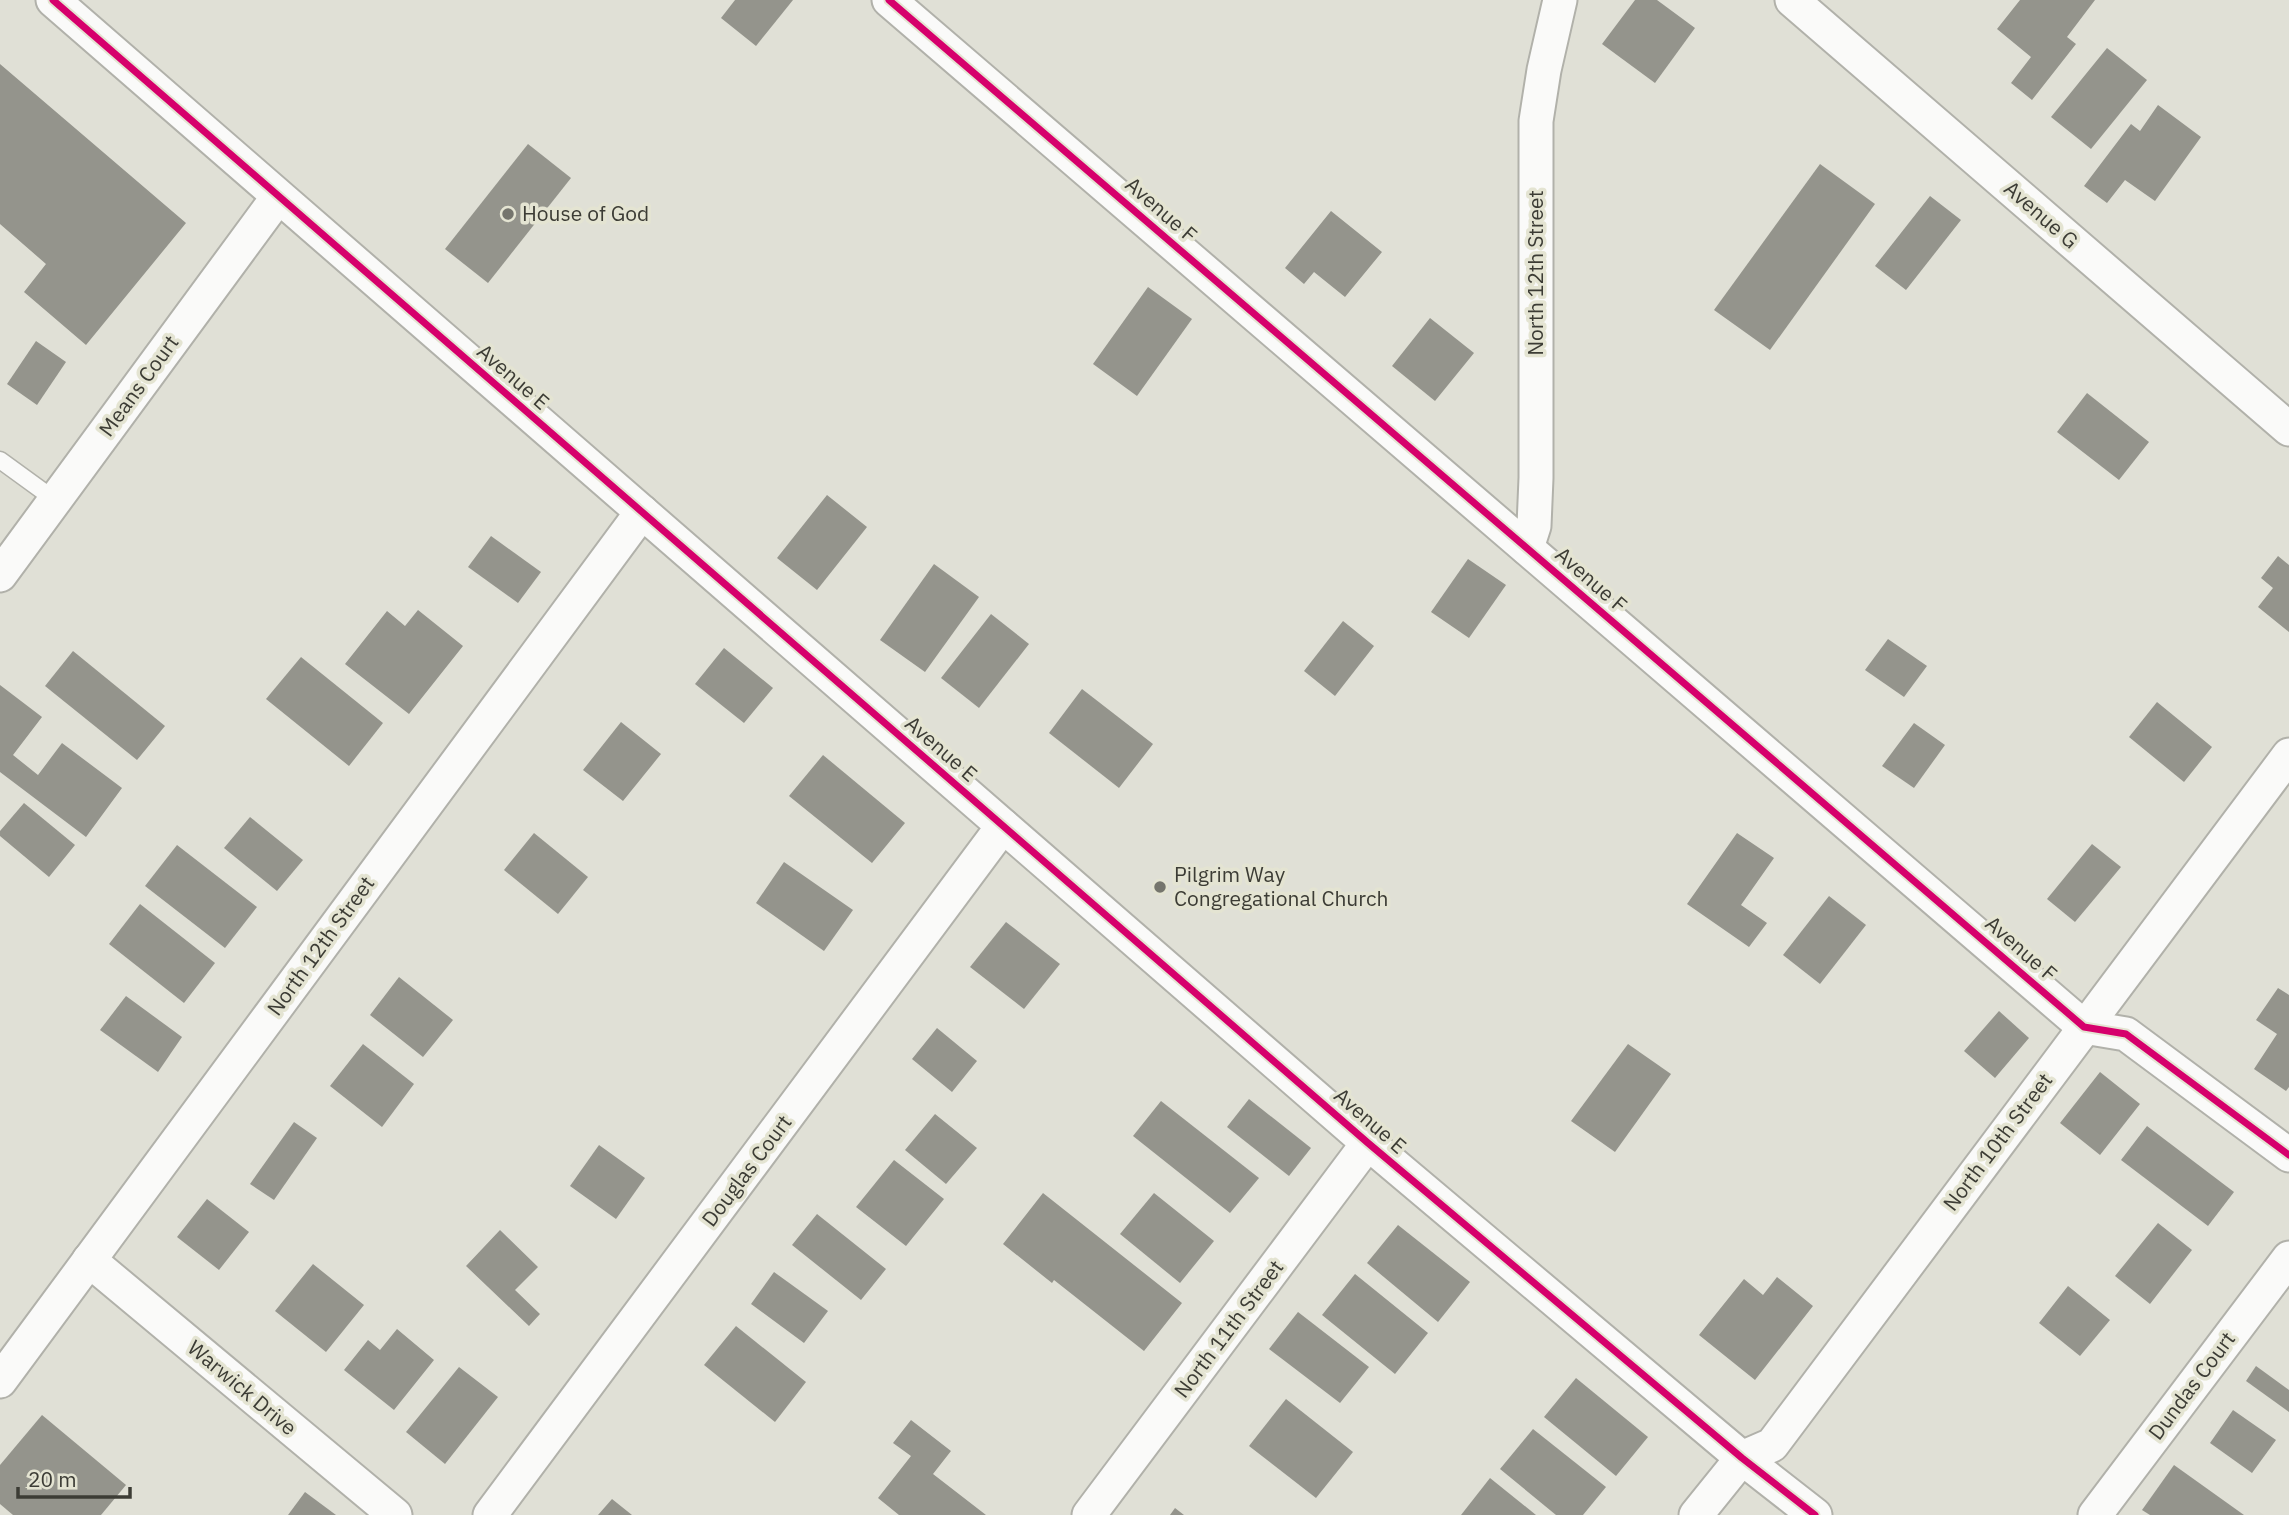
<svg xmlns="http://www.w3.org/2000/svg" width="2289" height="1515" font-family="'IBM Plex Sans',sans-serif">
<rect width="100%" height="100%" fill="#e0e0d6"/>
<g fill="#94948c">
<polygon points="735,0 793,0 756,46 721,18"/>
<polygon points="1635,0 1657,0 1695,28 1655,83 1602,44"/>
<polygon points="2020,0 2095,0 2067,37 2076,44 2032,100 2011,83 2031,57 1997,29"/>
<polygon points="2107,48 2147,80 2091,149 2051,117"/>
<polygon points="0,64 186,223 86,345 24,292 46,264 0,224"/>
<polygon points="2158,105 2201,137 2155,201 2125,180 2107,203 2084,186 2131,124 2140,131"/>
<polygon points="528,144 571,178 488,283 445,249"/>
<polygon points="1820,164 1875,204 1770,350 1714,310"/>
<polygon points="1930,196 1961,220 1906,290 1875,266"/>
<polygon points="1331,211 1382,252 1345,297 1314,272 1304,284 1285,268"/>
<polygon points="1148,287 1192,319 1137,396 1093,364"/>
<polygon points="1430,318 1474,353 1435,401 1392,366"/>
<polygon points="36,341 66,362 37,405 7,384"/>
<polygon points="2087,393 2149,442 2119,480 2057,432"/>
<polygon points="827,495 867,527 817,590 777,558"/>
<polygon points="491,536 541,572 518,603 468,567"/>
<polygon points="2278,556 2289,565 2289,632 2258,607 2273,588 2261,578"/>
<polygon points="1468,559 1506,585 1469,638 1431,612"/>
<polygon points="934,564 979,597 925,672 880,640"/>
<polygon points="418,610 463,646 409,714 345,664 387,611 405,626"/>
<polygon points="991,614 1029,644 979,708 941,678"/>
<polygon points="1343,621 1374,646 1335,696 1304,671"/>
<polygon points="1888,639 1927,666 1904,697 1865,670"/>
<polygon points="724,648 773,688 744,723 695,684"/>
<polygon points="73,651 165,726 137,760 45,686"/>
<polygon points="301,657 383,723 349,766 266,699"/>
<polygon points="0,685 42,717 13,755 38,775 62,743 122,788 86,837 0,772"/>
<polygon points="1082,689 1153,744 1119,788 1049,733"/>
<polygon points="2157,702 2212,747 2184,782 2129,737"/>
<polygon points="621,722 661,754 623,801 583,770"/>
<polygon points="1914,723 1945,745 1914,788 1882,766"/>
<polygon points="823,755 905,823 872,863 789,796"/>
<polygon points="24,803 75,845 49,877 0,836 0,831"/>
<polygon points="250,817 303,860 277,891 224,848"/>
<polygon points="534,833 588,877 558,914 504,870"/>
<polygon points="1737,833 1774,858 1741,905 1767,923 1749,947 1687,904"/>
<polygon points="2092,844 2121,867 2075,922 2047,899"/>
<polygon points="177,845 257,907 225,948 145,886"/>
<polygon points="784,862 853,910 824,951 756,903"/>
<polygon points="1829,896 1866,925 1820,984 1783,955"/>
<polygon points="140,904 215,963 184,1003 109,944"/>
<polygon points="1006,922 1060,964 1024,1009 970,967"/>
<polygon points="399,977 453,1020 423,1057 370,1015"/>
<polygon points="2278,988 2289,995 2289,1087 2286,1091 2254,1069 2277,1034 2256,1020"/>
<polygon points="126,996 182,1037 158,1072 100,1030"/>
<polygon points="1999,1011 2029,1038 1995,1078 1964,1051"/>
<polygon points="937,1028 977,1061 952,1092 912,1059"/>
<polygon points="363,1044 414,1084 382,1127 330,1086"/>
<polygon points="1628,1044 1671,1074 1615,1152 1571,1121"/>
<polygon points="2100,1072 2140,1104 2100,1155 2060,1123"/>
<polygon points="1249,1099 1311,1148 1289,1176 1227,1127"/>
<polygon points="1161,1101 1259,1178 1230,1213 1133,1136"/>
<polygon points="935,1114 977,1148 946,1184 905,1150"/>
<polygon points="294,1122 317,1138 274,1200 250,1184"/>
<polygon points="2147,1126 2234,1192 2208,1226 2121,1160"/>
<polygon points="599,1145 645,1178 616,1219 570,1186"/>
<polygon points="894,1160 944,1199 906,1246 856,1207"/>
<polygon points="1043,1193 1182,1303 1144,1351 1054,1280 1052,1283 1003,1244"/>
<polygon points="1154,1193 1214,1241 1180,1283 1120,1234"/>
<polygon points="207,1199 249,1232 219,1270 177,1237"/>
<polygon points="817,1214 886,1269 861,1300 792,1245"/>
<polygon points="2158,1223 2192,1250 2150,1304 2115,1276"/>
<polygon points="1398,1225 1470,1282 1438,1322 1367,1263"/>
<polygon points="500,1230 538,1267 515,1290 540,1314 529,1326 466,1266"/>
<polygon points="313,1264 364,1305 326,1352 275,1311"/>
<polygon points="774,1272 828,1311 804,1343 751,1304"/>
<polygon points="1355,1274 1428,1333 1395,1374 1322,1315"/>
<polygon points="1777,1277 1813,1306 1755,1380 1699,1335 1744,1279 1763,1295"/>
<polygon points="2068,1286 2110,1320 2080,1356 2039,1323"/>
<polygon points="1298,1312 1369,1367 1340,1403 1269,1349"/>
<polygon points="736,1326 806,1382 775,1422 704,1365"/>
<polygon points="397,1329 434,1360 394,1410 344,1370 368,1340 380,1350"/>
<polygon points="2256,1366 2289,1390 2289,1412 2246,1381"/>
<polygon points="459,1367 498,1397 445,1464 406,1432"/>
<polygon points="1576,1378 1648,1437 1616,1476 1544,1417"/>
<polygon points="1286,1399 1353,1452 1316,1498 1249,1446"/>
<polygon points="2233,1410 2276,1440 2252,1473 2210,1443"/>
<polygon points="42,1415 126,1485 101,1515 13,1515 0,1504 0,1465"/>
<polygon points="911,1420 951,1451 933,1474 986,1515 899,1515 878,1498 911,1456 893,1443"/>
<polygon points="1533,1429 1606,1487 1583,1515 1556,1515 1500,1469"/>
<polygon points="2174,1465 2244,1515 2150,1515 2142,1510"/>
<polygon points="1490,1478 1536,1515 1461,1515"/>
<polygon points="305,1492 336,1515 288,1515"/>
<polygon points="612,1499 632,1515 598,1515"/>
<polygon points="1175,1508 1184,1515 1170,1515"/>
</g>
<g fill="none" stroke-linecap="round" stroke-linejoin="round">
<defs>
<polyline id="service" points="0,460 55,500"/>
<g id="minor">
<polyline points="53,0 1368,1143 1742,1458 1815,1515"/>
<polyline points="889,0 2084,1027 2126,1034 2289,1155"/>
<polyline points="1792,0 2289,429"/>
<polyline points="1527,548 1534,526 1536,478 1536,121 1544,70 1560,0"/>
<polyline points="0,575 278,197"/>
<polyline points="89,1260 395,1515"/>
<polyline points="0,1381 642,512"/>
<polyline points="490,1515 1003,826"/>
<polyline points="1089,1515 1368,1143"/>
<polyline points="1696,1515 1742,1458 1772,1445 2289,755"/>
<polyline points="2095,1515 2289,1258"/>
</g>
</defs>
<use href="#service" stroke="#b1b1aa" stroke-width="19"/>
<use href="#minor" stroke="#b1b1aa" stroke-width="37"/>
<use href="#service" stroke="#fafaf9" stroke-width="16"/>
<use href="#minor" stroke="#fafaf9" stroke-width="33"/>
<defs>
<g id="cycleway">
<polyline points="53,0 1368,1143 1742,1458 1815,1515"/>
<polyline points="889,0 2084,1027 2126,1034 2289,1155"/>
</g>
</defs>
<use href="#cycleway" stroke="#e4e4d2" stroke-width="11"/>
<use href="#cycleway" stroke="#d6006c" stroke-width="7"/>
</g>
<g fill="#75756d" stroke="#e4e4d2" stroke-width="2.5">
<circle cx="508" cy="214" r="7"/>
<circle cx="1160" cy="887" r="7"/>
</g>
<g text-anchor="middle" stroke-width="7" stroke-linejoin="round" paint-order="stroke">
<g font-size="21" fill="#3c3c35" stroke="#e4e4d2">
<text transform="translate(1161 210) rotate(41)" y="7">Avenue F</text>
<text transform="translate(2041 215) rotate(41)" y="7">Avenue G</text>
<text transform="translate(1536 273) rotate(-90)" y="7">North 12th Street</text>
<text transform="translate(513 377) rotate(41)" y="7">Avenue E</text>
<text transform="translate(139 386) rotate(-54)" y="7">Means Court</text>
<text transform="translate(1591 580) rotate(41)" y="7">Avenue F</text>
<text transform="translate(941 749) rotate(41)" y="7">Avenue E</text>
<text transform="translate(321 946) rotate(-54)" y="7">North 12th Street</text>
<text transform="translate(2021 949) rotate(41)" y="7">Avenue F</text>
<text transform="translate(1370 1121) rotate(41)" y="7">Avenue E</text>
<text transform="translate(1998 1142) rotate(-53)" y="7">North 10th Street</text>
<text transform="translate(747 1171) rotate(-53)" y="7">Douglas Court</text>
<text transform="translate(1229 1329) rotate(-53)" y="7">North 11th Street</text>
<text transform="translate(2192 1386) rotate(-53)" y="7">Dundas Court</text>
<text transform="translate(242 1388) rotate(40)" y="7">Warwick Drive</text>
</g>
<g font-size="21" fill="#3c3c35" stroke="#e4e4d2" text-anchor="start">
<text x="522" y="221">House of God</text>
<text x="1174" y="882">Pilgrim Way<tspan x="1174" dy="24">Congregational Church</tspan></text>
</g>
</g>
<path d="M18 1487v10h112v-10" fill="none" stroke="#3c3c35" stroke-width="3.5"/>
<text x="28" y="1487" font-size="21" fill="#3c3c35" stroke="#e4e4d2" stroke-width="5" paint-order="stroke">20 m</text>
</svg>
